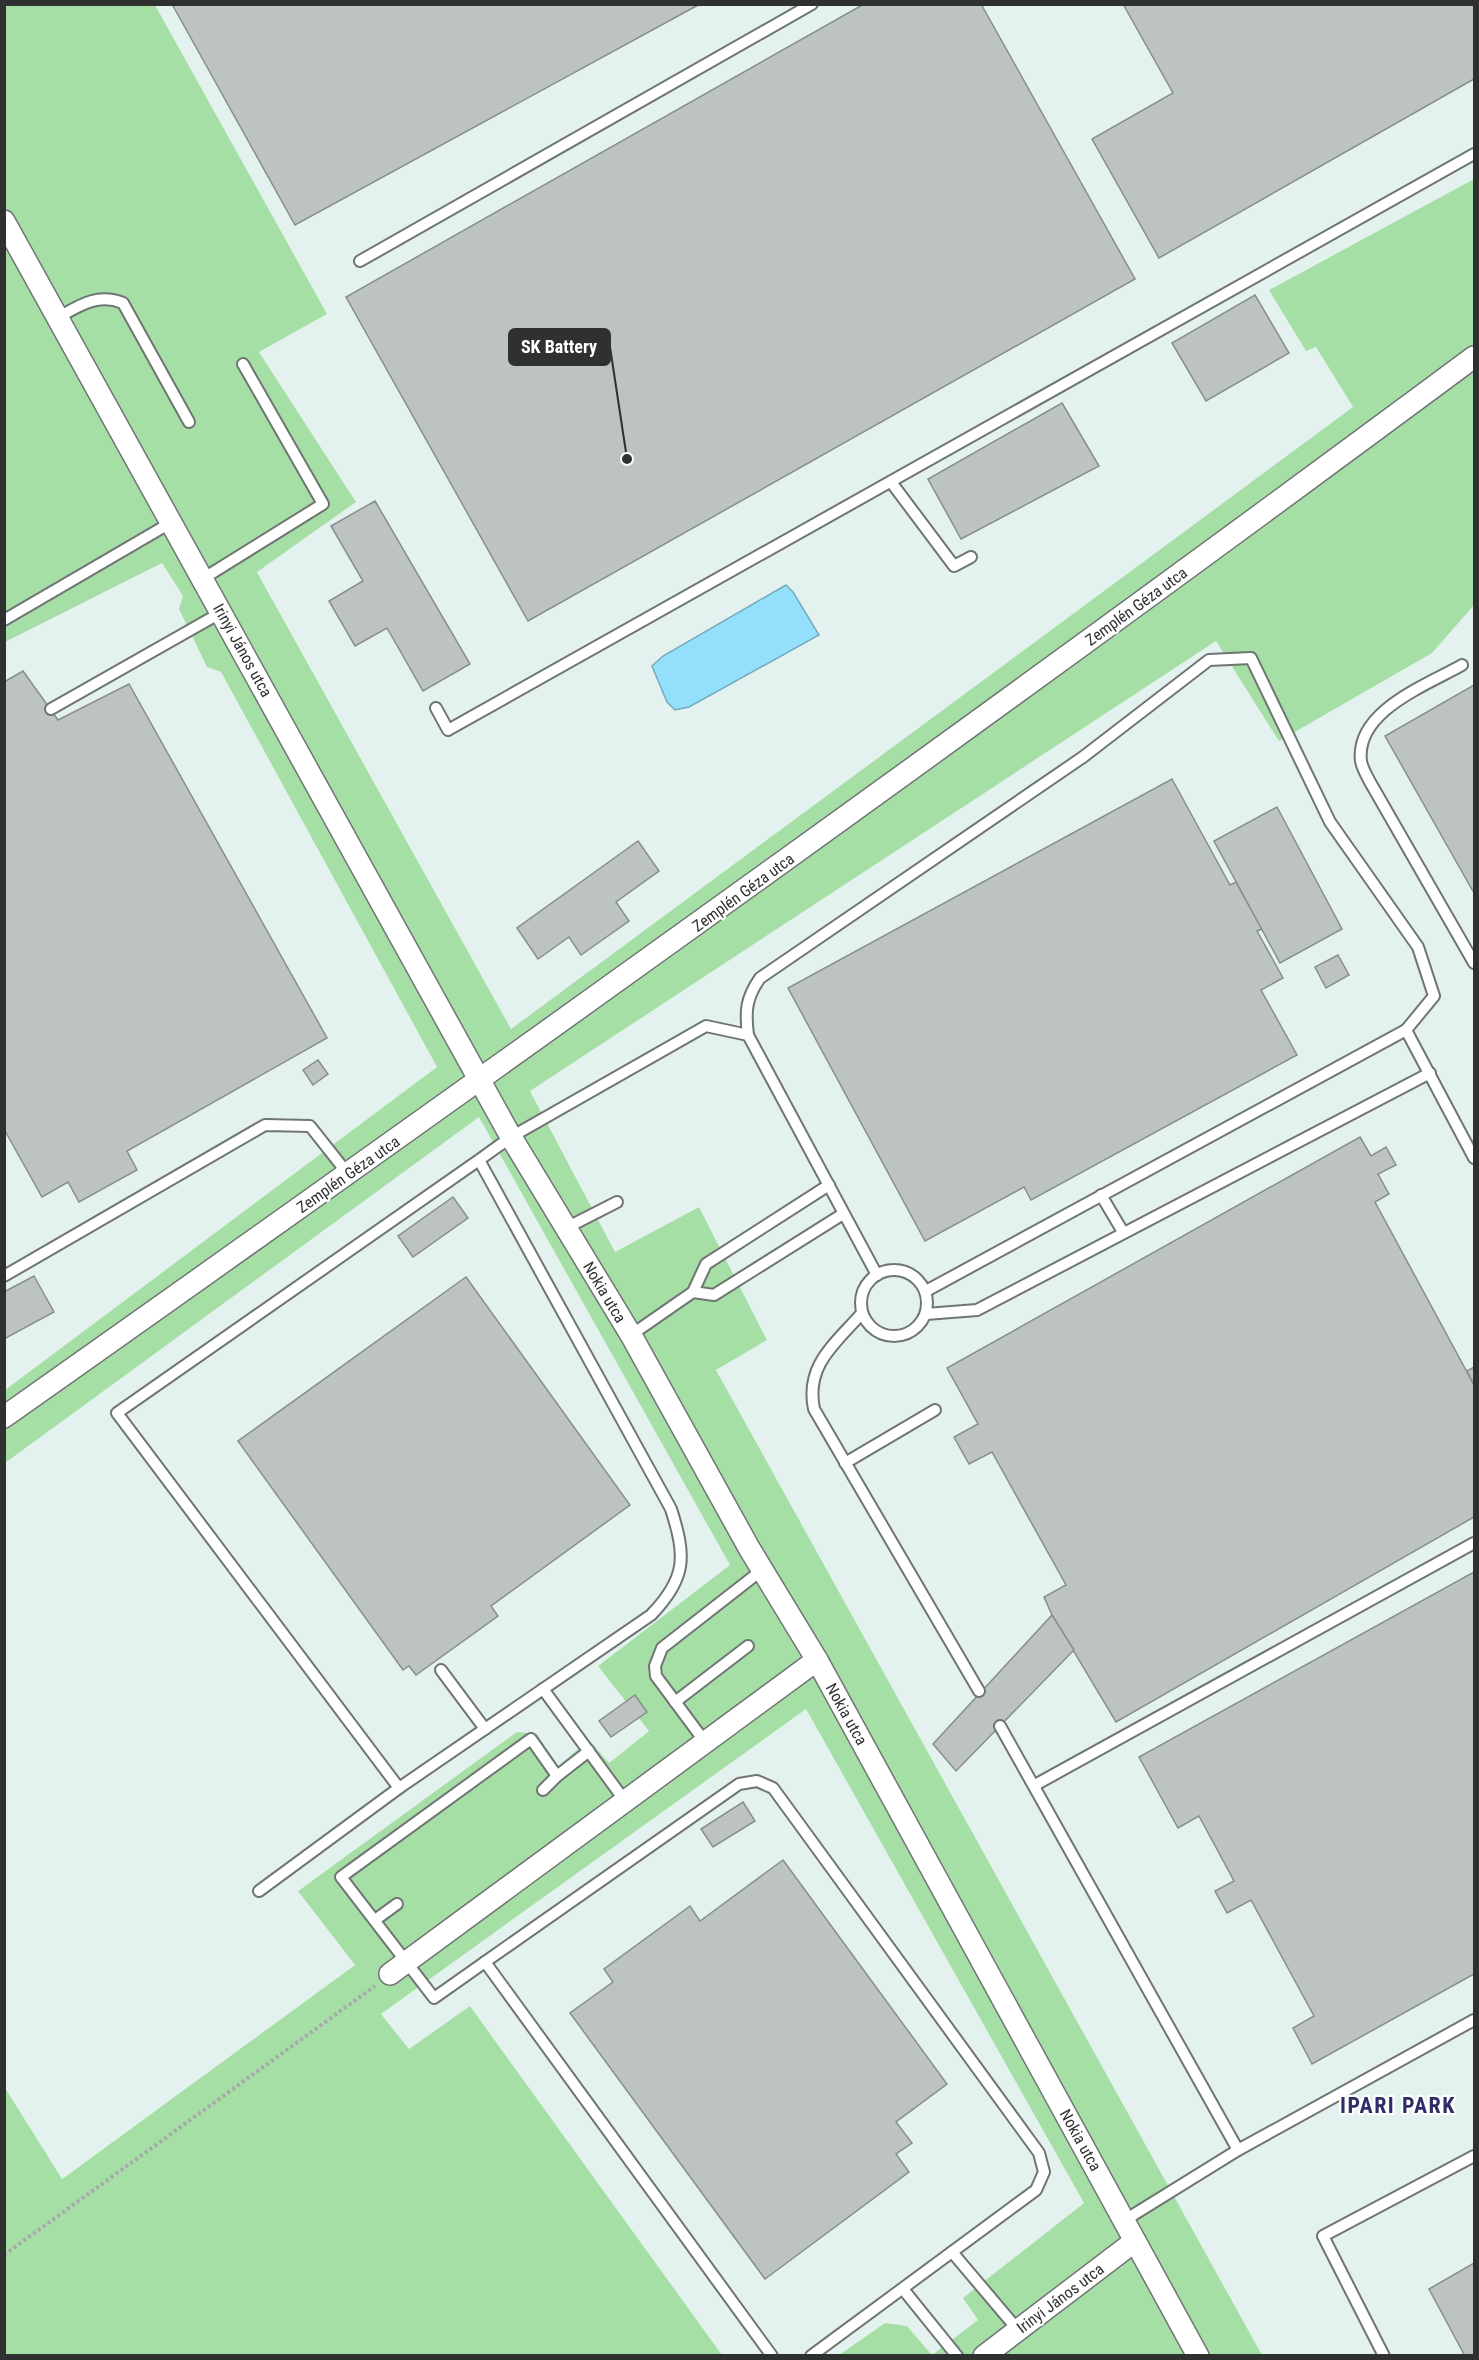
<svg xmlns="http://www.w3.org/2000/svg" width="1479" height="2360" font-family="'Roboto Condensed',sans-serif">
<rect width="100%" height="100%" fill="#f5fbfa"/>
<g fill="#e3f2ef">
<polygon points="155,5 1474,5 1474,179 1269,290 1306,351 1316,347 1353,407 511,1029 257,571 356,502 259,352 327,314"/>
<polygon points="162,562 183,596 207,667 221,672 437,1067 5,1390 5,642"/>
<polygon points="1474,605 1474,2355 1262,2355 716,1370 767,1340 699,1207 615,1253 530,1091 1217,640"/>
<polygon points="479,1116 730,1565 598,1666 649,1730 609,1763 558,1766 537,1734 298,1890 355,1965 61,2179 5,2086 5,1463"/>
<polygon points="806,1709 1084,2203 964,2298 979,2320 932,2355 907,2326 885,2323 839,2355 722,2355 470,2006 409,2049 381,2014"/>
</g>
<polygon fill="#a6dfa6" points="5,5 155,5 327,314 259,352 356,502 257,572 511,1029 1353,407 1316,347 1306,351 1269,290 1474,179 1474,605 1432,653 1279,741 1216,641 530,1091 615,1252 699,1207 767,1340 716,1370 1262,2355 839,2355 885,2323 907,2326 932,2355 978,2320 963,2298 1084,2203 806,1709 381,2014 409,2049 470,2006 722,2355 5,2355 4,2086 62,2179 355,1965 298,1891 517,1732 537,1734 558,1766 589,1740 609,1763 649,1731 598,1666 730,1565 479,1117 5,1463 5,1390 437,1067 221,672 207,667 179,609 183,596 162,563 5,642"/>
<polygon fill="#94dffb" stroke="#76abbe" stroke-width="1.5" points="786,585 793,592 819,635 689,707 675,710 667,702 652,666 663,656"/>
<g fill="#bdc2c3" stroke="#888d8e" stroke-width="1.5">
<polygon points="172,4 700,4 295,225"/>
<polygon points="864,4 981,4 1135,279 528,621 346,297"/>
<polygon points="1123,4 1474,4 1474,79 1159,258 1092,139 1173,93"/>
<polygon points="1255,295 1289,353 1206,401 1172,343"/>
<polygon points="1062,403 1099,466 961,539 928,479"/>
<polygon points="375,501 470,664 423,691 387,628 355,646 329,601 363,581 331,526"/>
<polygon points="23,671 58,720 129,684 327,1038 127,1151 137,1170 79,1202 68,1182 42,1197 4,1129 4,682"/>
<polygon points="1474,685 1474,893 1385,736"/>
<polygon points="1172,779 1230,885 1236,882 1262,929 1257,931 1283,978 1261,990 1297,1055 1031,1200 1024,1187 925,1241 788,988"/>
<polygon points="1277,807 1342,929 1280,963 1214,841"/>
<polygon points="638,841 659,871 616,902 629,921 581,955 569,937 538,959 517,928"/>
<polygon points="1338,955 1349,975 1326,988 1315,967"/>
<polygon points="318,1060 328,1074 313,1085 303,1070"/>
<polygon points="1360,1137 1371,1156 1386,1147 1396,1165 1378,1174 1389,1194 1375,1202 1474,1385 1474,1517 1116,1722 1052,1615 1044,1597 1066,1585 992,1452 969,1464 954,1437 978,1424 947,1368"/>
<polygon points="453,1197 468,1218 413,1257 398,1236"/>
<polygon points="34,1276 54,1312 4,1339 4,1292"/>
<polygon points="466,1277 630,1505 491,1606 498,1616 416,1675 409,1666 403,1670 238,1441"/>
<polygon points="1474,1367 1474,1385 1467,1371"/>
<polygon points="1474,1572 1474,1974 1312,2064 1293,2028 1314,2016 1251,1900 1227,1913 1215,1891 1234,1881 1199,1816 1178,1828 1139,1757"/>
<polygon points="1052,1615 1074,1650 956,1771 933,1744"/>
<polygon points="635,1695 647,1712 611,1737 599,1721"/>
<polygon points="743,1802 755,1821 713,1847 701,1829"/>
<polygon points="783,1860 947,2084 896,2122 912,2143 896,2154 909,2172 765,2279 570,2013 613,1982 604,1969 690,1906 700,1921"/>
<polygon points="1474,2263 1474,2356 1465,2356 1429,2289"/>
</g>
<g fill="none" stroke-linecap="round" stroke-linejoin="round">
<defs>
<g id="lane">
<polyline points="360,261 812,4"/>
<path d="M59,317C80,305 98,293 123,303L189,422"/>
<polyline points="891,482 954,566 971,557"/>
<polyline points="204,578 323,504 243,364"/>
<polyline points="4,620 172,522"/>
<path d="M1462,665C1427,685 1355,711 1361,761C1362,768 1367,776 1370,782L1474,963"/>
<polyline points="436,708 448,730 1474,154"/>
<polyline points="51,709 222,612"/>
<path d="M479,1160L671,1509C686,1556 687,1578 651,1615L399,1788L117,1413L479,1160L511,1137L706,1026L748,1035"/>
<polyline points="1101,1195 1123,1232"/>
<polyline points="566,1228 617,1202"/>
<circle cx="894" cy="1303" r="33"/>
<path d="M877,1275L748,1035C745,1011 746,998 760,978L1083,757L1209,660L1251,658L1330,822L1418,947L1434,996L1406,1030L1474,1158"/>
<polyline points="4,1276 265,1125 310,1126 348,1174"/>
<polyline points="926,1291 1406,1030"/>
<polyline points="693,1292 714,1295 843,1214"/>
<path d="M862,1313C835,1344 805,1365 814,1409L979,1691"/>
<polyline points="926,1314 977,1310 1430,1073"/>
<polyline points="631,1335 693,1292 706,1264 829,1185"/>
<polyline points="845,1463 935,1410"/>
<polyline points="441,1670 485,1729"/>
<polyline points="543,1689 625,1801"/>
<polyline points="675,1702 748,1646"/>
<polyline points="1000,1726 1238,2150"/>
<polyline points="705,1742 656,1676 655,1666 662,1648 762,1570"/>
<polyline points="1035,1785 1474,1543"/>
<polyline points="543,1790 557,1776"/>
<polyline points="259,1891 399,1788"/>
<polyline points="375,1920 397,1904"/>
<polyline points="485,1962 434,1998 341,1877 531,1739 557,1776 589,1751"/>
<polyline points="1125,2220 1238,2150 1474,2020"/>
<polyline points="952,2252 1018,2330"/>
<polyline points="903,2289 957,2356"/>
<polyline points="772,2356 485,1962 739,1784 757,1781 773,1788 1039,2153 1044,2172 1036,2190 811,2356"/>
<polyline points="1384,2356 1323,2236 1474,2156"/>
</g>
<g id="street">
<polyline points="4,221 511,1137 631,1335 749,1548 817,1660 1198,2356"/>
<path d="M4,1417C498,1068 989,717 1474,357"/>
<polyline points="390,1974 817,1660"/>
<polyline points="984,2356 1135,2241"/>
</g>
</defs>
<use href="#lane" stroke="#707574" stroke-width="14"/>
<use href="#street" stroke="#707574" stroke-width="24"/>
<polyline stroke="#a5aaa9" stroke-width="4" stroke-dasharray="3 3" stroke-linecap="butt" points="4,2255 375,1986"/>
<use href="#lane" stroke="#fff" stroke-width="10"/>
<use href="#street" stroke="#fff" stroke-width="21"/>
</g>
<g text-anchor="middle" stroke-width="4.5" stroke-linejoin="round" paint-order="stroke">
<g font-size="16" fill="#2f3130" stroke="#fff">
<text transform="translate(1136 606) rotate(-36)" y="6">Zemplén Géza utca</text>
<text transform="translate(243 650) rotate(61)" y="6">Irinyi János utca</text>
<text transform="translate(743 892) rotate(-36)" y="6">Zemplén Géza utca</text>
<text transform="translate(348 1174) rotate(-35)" y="6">Zemplén Géza utca</text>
<text transform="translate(605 1292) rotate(59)" y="6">Nokia utca</text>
<text transform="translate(847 1714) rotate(61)" y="6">Nokia utca</text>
<text transform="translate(1081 2140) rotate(61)" y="6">Nokia utca</text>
<text transform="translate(1060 2298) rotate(-37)" y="6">Irinyi János utca</text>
</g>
<g font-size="22" font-weight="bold" letter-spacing="1.5" fill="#302c67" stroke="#fff">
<text x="1398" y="2113">IPARI PARK</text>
</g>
</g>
<path fill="none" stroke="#2f3130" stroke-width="2" d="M627 459L610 347"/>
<circle fill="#2f3130" stroke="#fff" stroke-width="2" cx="627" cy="459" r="6"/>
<rect fill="#2f3130" stroke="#2f3130" stroke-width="2" x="509" y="329" width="101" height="36" rx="6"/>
<g font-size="18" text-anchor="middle" font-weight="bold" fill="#fff">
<text x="559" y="353">SK Battery</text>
</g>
<rect width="1479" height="2360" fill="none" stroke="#2f3130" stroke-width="12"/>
</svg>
